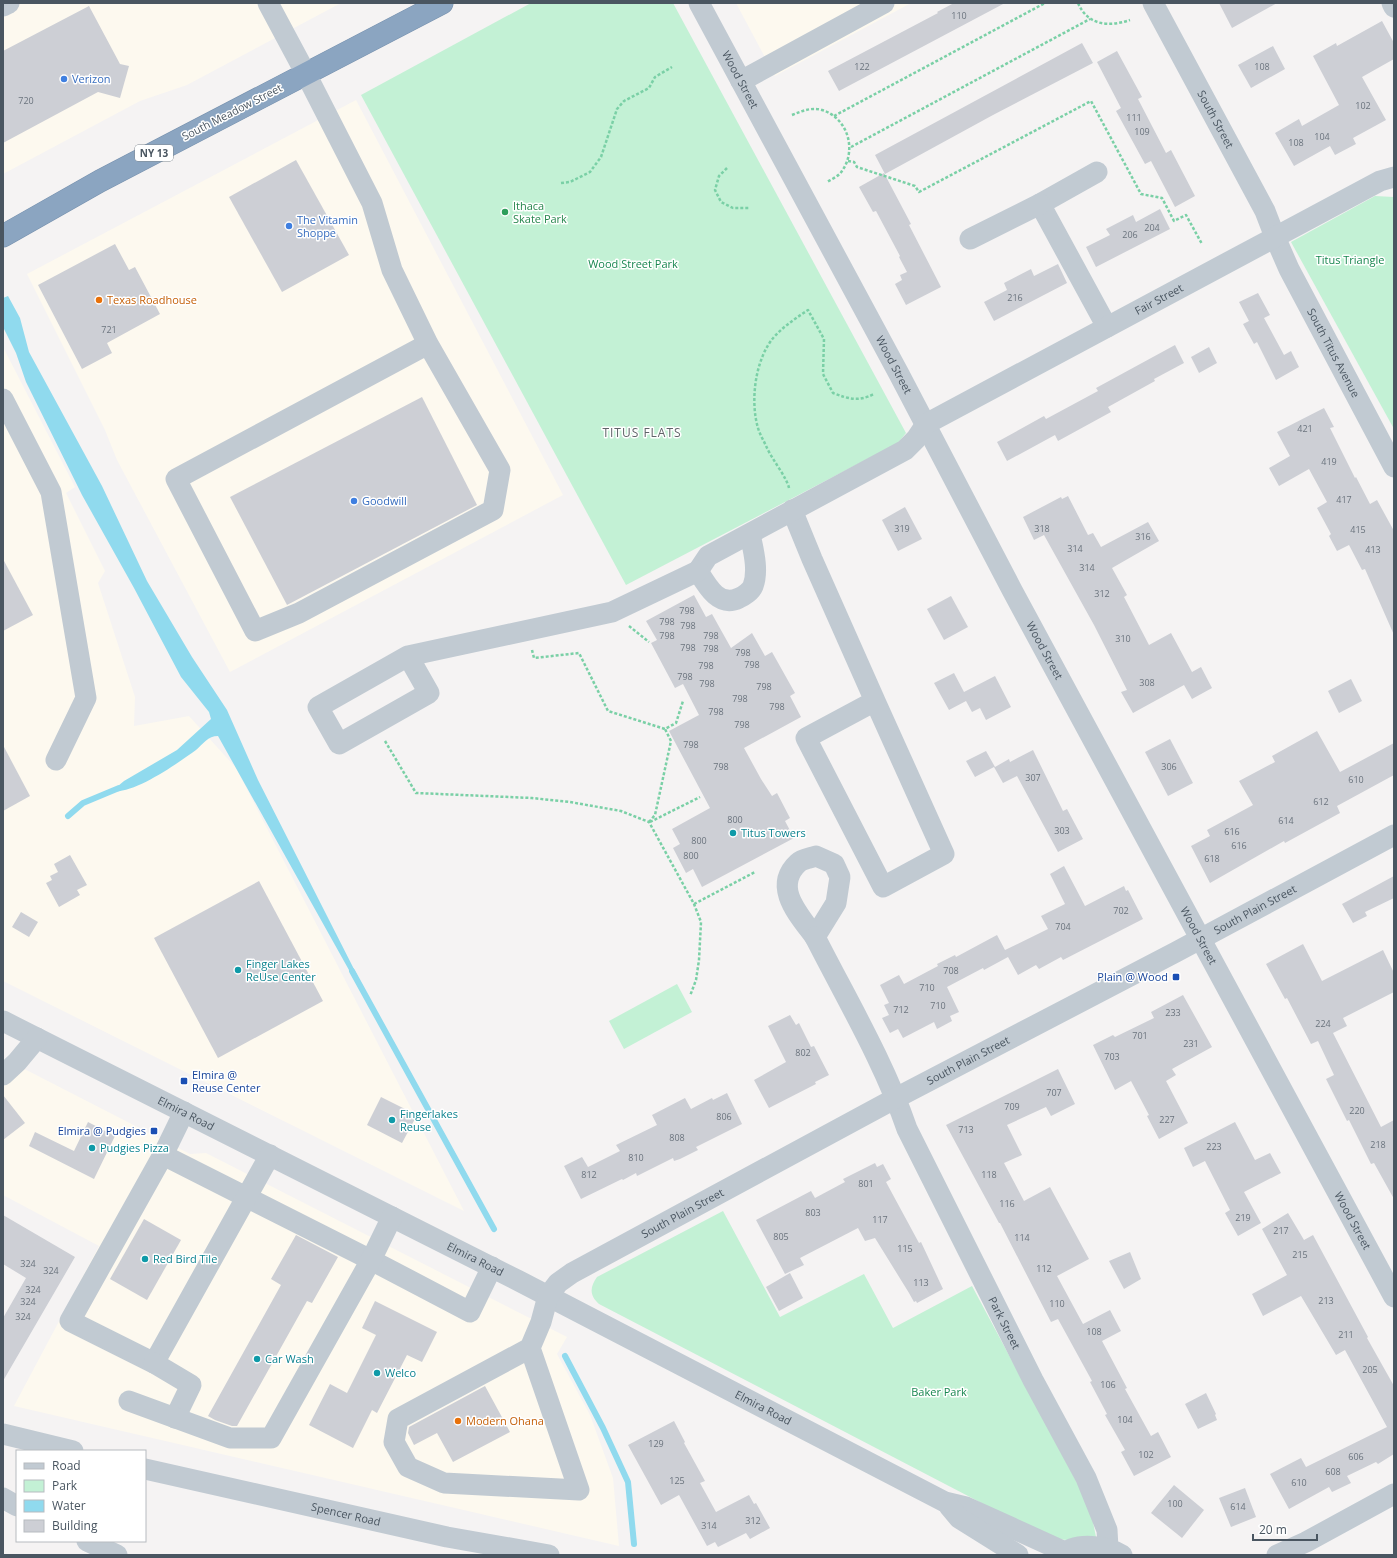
<svg xmlns="http://www.w3.org/2000/svg" width="1397" height="1558" font-family="'Open Sans',sans-serif">
<rect width="100%" height="100%" fill="#f5f3f3"/>
<g fill="#fdf9ef">
<polygon points="3,3 341,3 187,85 140,101 3,174"/>
<polygon points="736,3 911,3 775,76"/>
<polygon points="356,100 563,495 230,672 117,460 105,430 27,274"/>
<polygon points="3,347 75,487 66,493 105,571 98,583 135,697 134,726 189,716 236,768 464,1211 3,981"/>
<polygon points="3,1058 190,1154 206,1153 567,1337 557,1354 590,1415 613,1478 619,1546 14,1406 99,1246 3,1195"/>
</g>
<g fill="#c3f1d5">
<polygon points="531,3 673,3 906,433 898,443 626,585 361,95"/>
<polygon points="1375,196 1394,197 1394,429 1291,242"/>
<polygon points="677,984 692,1012 624,1049 609,1021"/>
<path d="M723,1211L780,1317L864,1274L893,1328L972,1286L1081,1490L1092,1517L1096,1537L1067,1540L1049,1538L599,1304C589,1295 590,1287 597,1277Z"/>
</g>
<path fill="#90daee" d="M8,296L20,318L29,352L102,486L147,581L192,657L227,710L258,780L358,977L354,979L218,736C208,736 203,744 196,750C178,763 133,795 112,791L124,781L177,750L211,719L209,712L181,677L134,588L82,495L26,382L16,353L3,327V298Z"/>
<g fill="none" stroke-linecap="round" stroke-linejoin="round">
<g stroke="#90daee" stroke-width="6">
<polyline points="68,816 83,803 119,788"/>
<polyline points="352,971 494,1229"/>
<polyline points="565,1356 603,1428 628,1482 634,1544"/>
</g>
</g>
<g fill="#cdcfd5">
<polygon points="954,3 1005,3 839,91 828,71 938,13 937,12"/>
<polygon points="1219,3 1277,3 1232,28"/>
<polygon points="89,6 120,64 129,66 120,98 98,92 3,143 3,51"/>
<polygon points="1382,21 1394,43 1394,59 1362,77 1386,120 1353,138 1356,144 1335,155 1330,146 1294,166 1275,133 1299,119 1302,126 1339,105 1313,56 1336,43 1337,46"/>
<polygon points="1082,43 1093,63 993,115 885,174 875,155"/>
<polygon points="1273,46 1285,69 1251,88 1238,65"/>
<polygon points="1117,51 1142,97 1138,99 1166,153 1171,150 1195,196 1175,207 1151,161 1145,164 1116,111 1121,108 1097,62"/>
<polygon points="296,160 349,255 282,292 229,197"/>
<polygon points="884,173 911,224 909,225 941,287 906,305 895,284 902,280 900,275 907,272 899,257 900,256 876,211 873,212 859,187"/>
<polygon points="1160,209 1170,229 1096,267 1086,247 1110,235 1106,229 1133,215 1136,222"/>
<polygon points="115,244 129,270 135,267 160,314 107,343 112,353 82,369 38,285"/>
<polygon points="1058,264 1067,283 994,321 984,302 1007,290 1004,283 1031,269 1034,276"/>
<polygon points="1258,293 1270,315 1264,318 1284,355 1291,351 1299,367 1276,380 1257,342 1254,344 1243,324 1249,321 1239,302"/>
<polygon points="1175,345 1184,363 1154,379 1155,381 1108,407 1111,412 1058,441 1055,435 1007,461 997,442 1044,416 1046,419 1098,391 1096,388"/>
<polygon points="1209,347 1217,363 1199,373 1191,357"/>
<polygon points="422,397 477,505 287,605 230,497"/>
<polygon points="1324,408 1334,427 1330,428 1355,478 1356,477 1370,504 1377,500 1394,531 1394,635 1365,569 1362,570 1349,545 1337,551 1329,536 1331,534 1317,508 1327,502 1309,469 1279,486 1269,468 1290,456 1277,432"/>
<polygon points="1068,496 1088,535 1093,533 1101,547 1148,522 1159,541 1112,568 1127,595 1124,597 1149,645 1171,633 1192,672 1201,667 1212,688 1192,699 1184,685 1133,713 1121,692 1127,690 1094,625 1044,535 1034,540 1023,517 1061,497 1062,499"/>
<polygon points="905,507 922,539 898,551 882,520"/>
<polygon points="3,559 33,615 3,631"/>
<polygon points="694,595 706,617 712,614 731,648 752,633 765,656 772,652 795,693 790,696 801,717 744,748 761,779 772,796 777,793 790,818 785,821 794,838 702,887 693,869 686,873 673,848 680,844 672,829 710,808 669,731 699,715 683,684 675,688 651,643 657,640 646,621"/>
<polygon points="951,596 968,627 944,640 927,609"/>
<polygon points="954,673 964,692 995,676 1011,707 986,720 980,708 972,712 966,701 949,710 934,683"/>
<polygon points="1351,679 1362,701 1339,713 1328,691"/>
<polygon points="1317,731 1340,772 1394,743 1394,775 1337,806 1340,813 1285,843 1284,841 1210,883 1191,846 1210,836 1207,830 1253,805 1239,781 1275,762 1272,756"/>
<polygon points="1170,739 1193,783 1168,796 1145,752"/>
<polygon points="3,745 30,796 3,811"/>
<polygon points="1033,750 1063,811 1067,809 1083,839 1058,852 1017,776 1003,783 994,767 975,777 966,761 986,751 995,767 1009,759 1010,762"/>
<polygon points="70,855 87,885 77,890 80,895 59,907 46,883 52,880 50,876 58,872 54,864"/>
<polygon points="1064,866 1085,906 1124,886 1126,891 1128,890 1143,919 1063,960 1061,957 1039,969 1036,965 1018,975 1008,957 984,970 983,968 947,987 959,1012 950,1016 952,1021 937,1029 934,1022 903,1038 898,1029 890,1033 882,1018 889,1015 884,1005 889,1003 880,985 899,975 904,984 938,966 937,964 955,955 956,957 997,935 1005,950 1048,929 1041,916 1065,904 1050,874"/>
<polygon points="1394,876 1394,898 1365,912 1367,916 1353,923 1342,904"/>
<polygon points="259,881 323,1001 218,1058 154,938"/>
<polygon points="21,912 38,922 29,937 12,927"/>
<polygon points="1303,944 1322,981 1383,950 1394,973 1394,992 1343,1018 1347,1026 1333,1033 1381,1127 1394,1120 1394,1199 1374,1163 1371,1164 1349,1120 1347,1121 1326,1079 1334,1075 1318,1041 1311,1044 1287,998 1285,999 1266,964"/>
<polygon points="1183,995 1212,1047 1172,1069 1176,1075 1166,1081 1188,1123 1159,1139 1147,1116 1149,1115 1131,1081 1115,1090 1093,1045 1113,1035 1115,1037 1154,1018 1151,1012"/>
<polygon points="790,1015 796,1025 799,1023 811,1047 814,1046 829,1075 815,1082 816,1084 769,1108 754,1080 786,1062 768,1026"/>
<polygon points="1058,1069 1075,1104 1051,1116 1046,1107 1007,1125 1022,1155 1004,1163 1024,1201 1050,1187 1089,1259 1057,1276 1083,1324 1110,1310 1121,1331 1102,1341 1127,1388 1125,1389 1151,1436 1158,1432 1171,1457 1134,1476 1121,1452 1125,1450 1105,1415 1107,1414 1090,1382 1092,1381 1058,1319 1051,1322 1000,1223 999,1223 946,1125"/>
<polygon points="727,1093 742,1124 696,1147 698,1150 680,1159 674,1161 673,1158 637,1176 636,1173 623,1180 622,1179 581,1199 564,1166 582,1157 588,1167 620,1151 616,1145 657,1125 652,1115 685,1098 691,1109 712,1098 713,1100"/>
<polygon points="3,1095 25,1123 3,1140"/>
<polygon points="381,1097 417,1115 402,1143 367,1125"/>
<polygon points="88,1122 115,1136 94,1179 29,1146 35,1132 74,1151"/>
<polygon points="1235,1122 1255,1160 1270,1153 1281,1173 1244,1192 1261,1223 1238,1236 1225,1213 1230,1210 1205,1161 1193,1167 1184,1148"/>
<polygon points="875,1163 877,1167 883,1164 891,1179 886,1182 919,1243 921,1242 943,1289 917,1303 916,1301 914,1302 909,1293 875,1238 865,1241 858,1228 800,1258 804,1265 785,1274 756,1220 811,1191 815,1198 845,1182 843,1179"/>
<polygon points="1288,1213 1304,1240 1313,1235 1368,1337 1367,1338 1394,1386 1394,1454 1378,1464 1376,1462 1347,1476 1351,1483 1332,1492 1329,1487 1289,1509 1270,1474 1301,1458 1306,1467 1387,1427 1345,1350 1336,1355 1301,1296 1263,1316 1252,1294 1287,1275 1262,1229"/>
<polygon points="3,1215 75,1257 3,1381 3,1318 26,1278 3,1264"/>
<polygon points="144,1219 181,1240 147,1300 110,1279"/>
<polygon points="296,1235 338,1257 312,1303 307,1301 237,1426 232,1426 215,1420 208,1416 281,1285 271,1279"/>
<polygon points="1130,1252 1141,1279 1124,1289 1109,1261"/>
<polygon points="790,1273 803,1298 779,1311 766,1287"/>
<polygon points="375,1301 437,1332 422,1362 407,1355 377,1413 372,1410 353,1448 309,1425 330,1384 347,1393 376,1335 362,1328"/>
<polygon points="485,1386 510,1432 453,1462 437,1433 414,1445 408,1433 409,1427"/>
<polygon points="1206,1393 1216,1414 1215,1415 1217,1420 1198,1429 1185,1404"/>
<polygon points="674,1421 685,1442 684,1443 705,1481 700,1483 716,1512 749,1495 754,1504 756,1503 770,1528 750,1539 746,1533 718,1547 715,1542 707,1546 679,1495 661,1505 628,1445"/>
<polygon points="1174,1485 1204,1510 1182,1538 1151,1513"/>
<polygon points="1245,1488 1256,1517 1231,1527 1219,1498"/>
</g>
<g fill="none" stroke-linecap="round" stroke-linejoin="round">
<defs>
<polyline id="highway" points="3,236 100,181 442,3"/>
</defs>
<use href="#highway" stroke="#7690ad" stroke-width="23"/>
<g stroke="#7ad0a6" stroke-width="2.5" stroke-dasharray="3 2" stroke-linecap="butt">
<path d="M1078,3C1088,26 1109,27 1130,20"/>
<path d="M792,115C802,111 811,107 822,110C848,118 857,150 842,171C839,176 832,179 827,182"/>
<polyline points="834,116 1045,3"/>
<polyline points="851,147 1090,19"/>
<polyline points="848,161 854,162 857,167 915,186 919,192 1091,101 1141,194 1162,198 1174,221 1186,215 1202,244"/>
<polyline points="727,168 719,176 715,190 721,202 733,208 749,208"/>
<polyline points="561,183 570,182 590,172 601,157 617,109 624,101 649,88 655,77 672,67"/>
<path d="M789,488C787,478 772,459 767,448C764,441 760,435 758,428C750,401 755,359 774,337C784,326 796,318 808,310L824,339L823,374L833,393C849,399 858,402 874,394"/>
<polyline points="629,626 649,642"/>
<polyline points="532,650 534,658 579,653 608,711 665,729 676,723 683,701"/>
<polyline points="385,741 416,793 532,798 570,802 621,811 649,822 694,904 701,922 699,960 696,980 690,996"/>
<polyline points="649,822 655,815 671,741 665,729"/>
<polyline points="650,822 700,797"/>
<polyline points="694,904 755,872"/>
</g>
<g stroke="#c1cad2" stroke-width="21">
<polyline points="268,3 306,74 372,203 392,270 428,344 500,470 493,510 299,613 255,631 176,479 428,344"/>
<path id="s1" d="M699,3L899,374L1012,590L1394,1297"/>
<path id="s2" d="M1153,3L1265,211L1275,237L1289,269L1394,467"/>
<polyline points="1392,3 1394,7"/>
<polyline points="3,6 9,3"/>
<polyline points="741,81 884,3"/>
<polyline points="1097,172 1040,204 1107,327"/>
<polyline points="970,239 1040,204"/>
<polyline points="3,399 51,492 86,698 56,760"/>
<polyline points="792,510 812,559 875,701 806,738 883,887 944,854 875,701"/>
<path id="s3" d="M750,534C753,549 759,570 753,586C751,591 744,596 739,598C719,608 707,586 698,571L708,556L905,450L916,439L926,424L1380,181L1394,177"/>
<polyline points="408,656 429,693 339,744 318,707 408,656 612,612 698,571"/>
<path d="M816,856L834,864L840,877L836,903L815,937C799,915 772,887 798,863C802,859 811,858 816,856Z"/>
<path id="s4" d="M815,937C847,1000 884,1062 907,1129L1033,1380L1086,1478L1107,1530L1108,1548"/>
<path id="s5" d="M3,1021L519,1281L945,1502L966,1507L1065,1552"/>
<polyline points="3,1075 17,1062 37,1038"/>
<polyline points="184,1112 163,1155 371,1260 470,1312 492,1267"/>
<polyline points="163,1155 70,1321 154,1363 270,1155"/>
<path id="s6" d="M530,1348L579,1490L444,1483L408,1467L394,1442L398,1419L530,1348L541,1322L548,1296L558,1283L572,1273L896,1098L1176,952L1394,835"/>
<polyline points="154,1363 191,1385 175,1418"/>
<polyline points="129,1401 230,1438 271,1438 371,1260 392,1217"/>
<polyline points="3,1434 73,1451"/>
<path id="s7" d="M145,1469L447,1537L549,1555"/>
<polyline points="3,1498 17,1506"/>
<polyline points="949,1506 959,1518 1018,1555"/>
<polyline points="87,1541 117,1555"/>
<path d="M1063,1555C1075,1541 1108,1546 1122,1555"/>
<polyline points="1277,1555 1306,1542 1394,1494"/>
</g>
<use href="#highway" stroke="#8ba5c1" stroke-width="22"/>
</g>
<g fill="#3f7fe0" stroke="#fff" stroke-width="1.5">
<circle cx="64" cy="79" r="4"/>
<circle cx="289" cy="226" r="4"/>
<circle cx="354" cy="501" r="4"/>
</g>
<circle fill="#2e9e5b" stroke="#fff" stroke-width="1.5" cx="505" cy="212" r="4"/>
<g fill="#e8710a" stroke="#fff" stroke-width="1.5">
<circle cx="99" cy="300" r="4"/>
<circle cx="458" cy="1421" r="4"/>
</g>
<g fill="#0f9aa8" stroke="#fff" stroke-width="1.5">
<circle cx="733" cy="833" r="4"/>
<circle cx="238" cy="970" r="4"/>
<circle cx="392" cy="1120" r="4"/>
<circle cx="92" cy="1148" r="4"/>
<circle cx="145" cy="1259" r="4"/>
<circle cx="257" cy="1359" r="4"/>
<circle cx="377" cy="1373" r="4"/>
</g>
<g fill="#1a4fb4" stroke="#fff" stroke-width="1.5">
<rect x="1172" y="973" width="8" height="8" rx="2"/>
<rect x="180" y="1077" width="8" height="8" rx="2"/>
<rect x="150" y="1127" width="8" height="8" rx="2"/>
</g>
<g text-anchor="middle" stroke-width="3" stroke-linejoin="round" paint-order="stroke">
<g font-size="9" fill="#6b747e">
<text x="959" y="19">110</text>
<text x="862" y="70">122</text>
<text x="1262" y="70">108</text>
<text x="26" y="104">720</text>
<text x="1363" y="109">102</text>
<text x="1134" y="121">111</text>
<text x="1142" y="135">109</text>
<text x="1322" y="140">104</text>
<text x="1296" y="146">108</text>
<text x="1152" y="231">204</text>
<text x="1130" y="238">206</text>
<text x="1015" y="301">216</text>
<text x="109" y="333">721</text>
<text x="1305" y="432">421</text>
<text x="1329" y="465">419</text>
<text x="1344" y="503">417</text>
<text x="902" y="532">319</text>
<text x="1042" y="532">318</text>
<text x="1358" y="533">415</text>
<text x="1143" y="540">316</text>
<text x="1075" y="552">314</text>
<text x="1373" y="553">413</text>
<text x="1087" y="571">314</text>
<text x="1102" y="597">312</text>
<text x="687" y="614">798</text>
<text x="667" y="625">798</text>
<text x="688" y="629">798</text>
<text x="667" y="639">798</text>
<text x="711" y="639">798</text>
<text x="1123" y="642">310</text>
<text x="688" y="651">798</text>
<text x="711" y="652">798</text>
<text x="743" y="656">798</text>
<text x="752" y="668">798</text>
<text x="706" y="669">798</text>
<text x="685" y="680">798</text>
<text x="1147" y="686">308</text>
<text x="707" y="687">798</text>
<text x="764" y="690">798</text>
<text x="740" y="702">798</text>
<text x="777" y="710">798</text>
<text x="716" y="715">798</text>
<text x="742" y="728">798</text>
<text x="691" y="748">798</text>
<text x="721" y="770">798</text>
<text x="1169" y="770">306</text>
<text x="1033" y="781">307</text>
<text x="1356" y="783">610</text>
<text x="1321" y="805">612</text>
<text x="735" y="823">800</text>
<text x="1286" y="824">614</text>
<text x="1062" y="834">303</text>
<text x="1232" y="835">616</text>
<text x="699" y="844">800</text>
<text x="1239" y="849">616</text>
<text x="691" y="859">800</text>
<text x="1212" y="862">618</text>
<text x="1121" y="914">702</text>
<text x="1063" y="930">704</text>
<text x="951" y="974">708</text>
<text x="927" y="991">710</text>
<text x="938" y="1009">710</text>
<text x="901" y="1013">712</text>
<text x="1173" y="1016">233</text>
<text x="1323" y="1027">224</text>
<text x="1140" y="1039">701</text>
<text x="1191" y="1047">231</text>
<text x="803" y="1056">802</text>
<text x="1112" y="1060">703</text>
<text x="1054" y="1096">707</text>
<text x="1012" y="1110">709</text>
<text x="1357" y="1114">220</text>
<text x="724" y="1120">806</text>
<text x="1167" y="1123">227</text>
<text x="966" y="1133">713</text>
<text x="677" y="1141">808</text>
<text x="1378" y="1148">218</text>
<text x="1214" y="1150">223</text>
<text x="636" y="1161">810</text>
<text x="589" y="1178">812</text>
<text x="989" y="1178">118</text>
<text x="866" y="1187">801</text>
<text x="1007" y="1207">116</text>
<text x="813" y="1216">803</text>
<text x="1243" y="1221">219</text>
<text x="880" y="1223">117</text>
<text x="1281" y="1234">217</text>
<text x="781" y="1240">805</text>
<text x="1022" y="1241">114</text>
<text x="905" y="1252">115</text>
<text x="1300" y="1258">215</text>
<text x="28" y="1267">324</text>
<text x="1044" y="1272">112</text>
<text x="51" y="1274">324</text>
<text x="921" y="1286">113</text>
<text x="33" y="1293">324</text>
<text x="1326" y="1304">213</text>
<text x="28" y="1305">324</text>
<text x="1057" y="1307">110</text>
<text x="23" y="1320">324</text>
<text x="1094" y="1335">108</text>
<text x="1346" y="1338">211</text>
<text x="1370" y="1373">205</text>
<text x="1108" y="1388">106</text>
<text x="1125" y="1423">104</text>
<text x="656" y="1447">129</text>
<text x="1146" y="1458">102</text>
<text x="1356" y="1460">606</text>
<text x="1333" y="1475">608</text>
<text x="677" y="1484">125</text>
<text x="1299" y="1486">610</text>
<text x="1175" y="1507">100</text>
<text x="1238" y="1510">614</text>
<text x="753" y="1524">312</text>
<text x="709" y="1529">314</text>
</g>
<rect fill="#fff" stroke="#808990" stroke-width="1" x="135" y="145" width="38" height="16" rx="3"/>
<g font-size="10" font-weight="bold" fill="#4a5661">
<text x="154" y="157">NY 13</text>
</g>
<g font-size="11" fill="#366cbe" stroke="#fff" text-anchor="start">
<text x="72" y="83">Verizon</text>
<text x="297" y="224">The Vitamin<tspan x="297" dy="13">Shoppe</tspan></text>
<text x="362" y="505">Goodwill</text>
</g>
<g font-size="11" fill="#4a5661" stroke="#fff">
<text dy="4" stroke="none"><textPath href="#s1" startOffset="87">Wood Street</textPath></text>
<text transform="translate(232 112) rotate(-27)" y="4">South Meadow Street</text>
<text dy="4" stroke="none"><textPath href="#s2" startOffset="132">South Street</textPath></text>
<text dy="4" stroke="none"><textPath href="#s3" startOffset="666">Fair Street</textPath></text>
<text dy="4" stroke="none"><textPath href="#s2" startOffset="394">South Titus Avenue</textPath></text>
<text dy="4" stroke="none"><textPath href="#s1" startOffset="411">Wood Street</textPath></text>
<text dy="4" stroke="none"><textPath href="#s1" startOffset="734">Wood Street</textPath></text>
<text dy="4" stroke="none"><textPath href="#s6" startOffset="1389">South Plain Street</textPath></text>
<text dy="4" stroke="none"><textPath href="#s1" startOffset="1058">Wood Street</textPath></text>
<text dy="4" stroke="none"><textPath href="#s6" startOffset="1065">South Plain Street</textPath></text>
<text dy="4" stroke="none"><textPath href="#s5" startOffset="205">Elmira Road</textPath></text>
<text dy="4" stroke="none"><textPath href="#s6" startOffset="741">South Plain Street</textPath></text>
<text dy="4" stroke="none"><textPath href="#s1" startOffset="1382">Wood Street</textPath></text>
<text dy="4" stroke="none"><textPath href="#s5" startOffset="529">Elmira Road</textPath></text>
<text dy="4" stroke="none"><textPath href="#s4" startOffset="430">Park Street</textPath></text>
<text dy="4" stroke="none"><textPath href="#s5" startOffset="853">Elmira Road</textPath></text>
<text dy="4" stroke="none"><textPath href="#s7" startOffset="206">Spencer Road</textPath></text>
</g>
<g font-size="11" fill="#27864d" stroke="#fff" text-anchor="start">
<text x="513" y="210">Ithaca<tspan x="513" dy="13">Skate Park</tspan></text>
</g>
<g font-size="11" fill="#17864f" stroke="#fff">
<text x="1350" y="264">Titus Triangle</text>
<text x="633" y="268">Wood Street Park</text>
<text x="939" y="1396">Baker Park</text>
</g>
<g font-size="11" fill="#c56008" stroke="#fff" text-anchor="start">
<text x="107" y="304">Texas Roadhouse</text>
<text x="466" y="1425">Modern Ohana</text>
</g>
<g font-size="11" fill="#0d838f" stroke="#fff" text-anchor="start">
<text x="741" y="837">Titus Towers</text>
<text x="246" y="968">Finger Lakes<tspan x="246" dy="13">ReUse Center</tspan></text>
<text x="400" y="1118">Fingerlakes<tspan x="400" dy="13">Reuse</tspan></text>
<text x="100" y="1152">Pudgies Pizza</text>
<text x="153" y="1263">Red Bird Tile</text>
<text x="265" y="1363">Car Wash</text>
<text x="385" y="1377">Welco</text>
</g>
<g font-size="11" fill="#164399" stroke="#fff" text-anchor="end">
<text x="1168" y="981">Plain @ Wood</text>
<text x="192" y="1079" text-anchor="start">Elmira @<tspan x="192" dy="13">Reuse Center</tspan></text>
<text x="146" y="1135">Elmira @ Pudgies</text>
</g>
<g font-size="12" letter-spacing="1" fill="#5f6368" stroke="#fff">
<text x="642" y="437">TITUS FLATS</text>
</g>
</g>
<rect width="1397" height="1558" fill="none" stroke="#4a5661" stroke-width="8"/>
<rect x="16" y="1450" width="130" height="92" fill="#ffffff" stroke="#b7bbc0"/>
<rect x="24" y="1463" width="20" height="6" fill="#c1cad2" stroke="#b7bbc0"/>
<text x="52" y="1470" font-size="12" fill="#4a5661">Road</text>
<rect x="24" y="1480" width="20" height="12" fill="#c3f1d5" stroke="#b7bbc0"/>
<text x="52" y="1490" font-size="12" fill="#4a5661">Park</text>
<rect x="24" y="1500" width="20" height="12" fill="#90daee" stroke="#b7bbc0"/>
<text x="52" y="1510" font-size="12" fill="#4a5661">Water</text>
<rect x="24" y="1520" width="20" height="12" fill="#cdcfd5" stroke="#b7bbc0"/>
<text x="52" y="1530" font-size="12" fill="#4a5661">Building</text>
<path d="M1253 1534v6h64v-6" fill="none" stroke="#4a5661" stroke-width="2"/>
<text x="1259" y="1534" font-size="12" fill="#4a5661" stroke="#ffffff" stroke-width="3" paint-order="stroke">20 m</text>
</svg>
